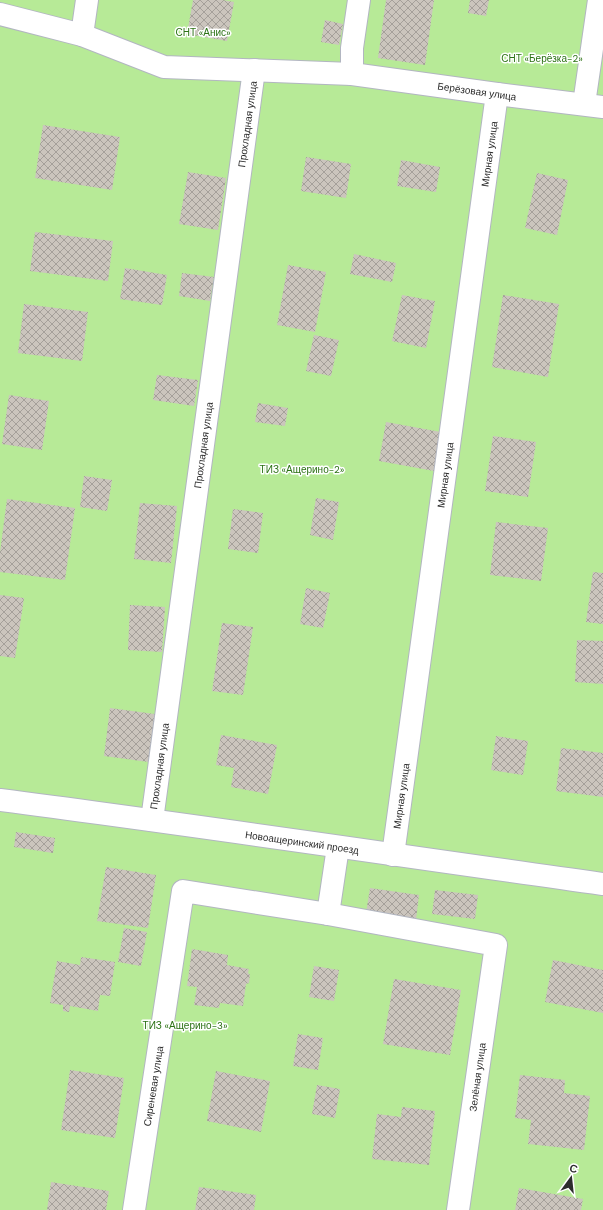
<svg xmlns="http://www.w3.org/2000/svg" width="603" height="1210" font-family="'DM Sans',sans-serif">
<defs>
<pattern id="building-cross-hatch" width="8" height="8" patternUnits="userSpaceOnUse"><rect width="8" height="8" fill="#cbc5bd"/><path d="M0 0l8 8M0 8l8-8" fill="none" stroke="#a5a09a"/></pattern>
</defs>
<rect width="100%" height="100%" fill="#efe7de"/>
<rect fill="#b7ea97" x="0" y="0" width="603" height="1210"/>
<g fill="url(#building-cross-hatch)">
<polygon points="193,0 223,0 234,2 227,41 187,34"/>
<polygon points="386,0 434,0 425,65 378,58"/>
<polygon points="470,0 489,0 486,16 468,13"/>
<polygon points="325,20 343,24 339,45 321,42"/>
<polygon points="43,125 120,137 112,190 35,178"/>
<polygon points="306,157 351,164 346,198 301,191"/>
<polygon points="401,160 440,167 436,192 397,186"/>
<polygon points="188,172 226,178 218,230 179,224"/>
<polygon points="537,173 568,180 557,235 525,228"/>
<polygon points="35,232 113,241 108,281 30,271"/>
<polygon points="354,254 396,263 392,282 350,274"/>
<polygon points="288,265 326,272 315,332 277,325"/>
<polygon points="125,268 167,275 162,305 120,299"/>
<polygon points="182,273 214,277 210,301 179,296"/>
<polygon points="402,295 435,301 426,348 392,341"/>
<polygon points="503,295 559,304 548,377 492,367"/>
<polygon points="24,304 88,312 82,361 18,353"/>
<polygon points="314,335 339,340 331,376 306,371"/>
<polygon points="157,375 198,380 194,406 153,400"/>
<polygon points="9,395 49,401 42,450 2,444"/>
<polygon points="258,403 288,408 285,426 255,422"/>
<polygon points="386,422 441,432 434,471 379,461"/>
<polygon points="493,436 536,442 528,497 485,491"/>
<polygon points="84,476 112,480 107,511 80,507"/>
<polygon points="316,498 339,502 333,540 310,535"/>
<polygon points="7,499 75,508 65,580 0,572 0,552"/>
<polygon points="140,503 177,506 171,563 134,559"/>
<polygon points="233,509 263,513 258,553 228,549"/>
<polygon points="496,522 548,528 541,581 490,575"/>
<polygon points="593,572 603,573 603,624 586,622"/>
<polygon points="306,588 330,593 323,628 300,624"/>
<polygon points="0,595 24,598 15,658 0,656"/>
<polygon points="130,605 165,607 162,652 128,650"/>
<polygon points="222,623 253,627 243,695 212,691"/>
<polygon points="577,640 603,641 603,684 575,682"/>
<polygon points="110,708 162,715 156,763 104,756"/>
<polygon points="221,735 277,745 268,794 231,787 234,768 216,765"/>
<polygon points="496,736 528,741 523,775 491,770"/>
<polygon points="561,748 603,753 603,797 556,791"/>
<polygon points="16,832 55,838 53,853 14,847"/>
<polygon points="106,867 156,875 148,928 97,921"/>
<polygon points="370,888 419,895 416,920 366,913"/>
<polygon points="435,890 478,895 475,919 432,914"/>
<polygon points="124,928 147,932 141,966 118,962"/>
<polygon points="192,949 228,955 227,965 249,969 248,973 250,975 249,983 246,984 243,1006 220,1003 219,1008 194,1005 197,987 187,986"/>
<polygon points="81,957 115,962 110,996 100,995 98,1011 70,1006 69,1012 63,1011 63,1005 50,1003 57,961 80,965"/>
<polygon points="553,960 603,970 603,1013 545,1002"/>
<polygon points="314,966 339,970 334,1001 309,997"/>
<polygon points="394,979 461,990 450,1055 383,1044"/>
<polygon points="298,1034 323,1038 318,1070 293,1066"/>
<polygon points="70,1070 124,1078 115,1138 61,1130"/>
<polygon points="216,1071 270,1081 261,1132 207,1121"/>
<polygon points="520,1075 565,1080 564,1093 590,1096 584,1150 528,1144 531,1120 515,1118"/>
<polygon points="317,1085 340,1089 335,1118 312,1114"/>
<polygon points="402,1107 435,1111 429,1165 372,1159 377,1114 401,1117"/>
<polygon points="51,1182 109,1191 106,1210 47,1210"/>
<polygon points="199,1187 256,1195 254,1210 195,1210"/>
<polygon points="519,1188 583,1199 581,1210 515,1210"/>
</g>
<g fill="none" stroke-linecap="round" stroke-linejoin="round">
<defs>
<g id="street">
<polyline points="0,14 82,35 164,67 352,74 497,94 603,107"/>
<polyline points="82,35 87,0"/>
<polyline points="352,74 352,48 359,0"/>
<polyline points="584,104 599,0"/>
<path d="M0,800C201,826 402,856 603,884"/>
<polyline points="152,820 254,70"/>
<polyline points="393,855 497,94"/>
<polyline points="328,914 338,847"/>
<polyline points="134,1210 183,891 328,914 496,945 458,1210"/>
</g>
</defs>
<use href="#street" stroke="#b2b6c1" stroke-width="24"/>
<use href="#street" stroke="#fff" stroke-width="22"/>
</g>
<g text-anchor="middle" stroke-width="3" stroke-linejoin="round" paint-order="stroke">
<g font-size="10" fill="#2c7215" stroke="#fff">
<text x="203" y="36">СНТ «Анис»</text>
<text x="542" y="62">СНТ «Берёзка-2»</text>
<text x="302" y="473">ТИЗ «Ащерино-2»</text>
<text x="185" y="1029">ТИЗ «Ащерино-3»</text>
</g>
<g font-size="10" fill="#2d2d2d" stroke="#fff">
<text transform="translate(477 91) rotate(8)" y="4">Берёзовая улица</text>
<text transform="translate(247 124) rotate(-82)" y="4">Прохладная улица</text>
<text transform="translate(489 154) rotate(-82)" y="4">Мирная улица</text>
<text transform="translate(203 445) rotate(-82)" y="4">Прохладная улица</text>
<text transform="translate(445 475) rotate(-82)" y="4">Мирная улица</text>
<text transform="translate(159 766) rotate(-82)" y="4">Прохладная улица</text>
<text transform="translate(401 796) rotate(-82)" y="4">Мирная улица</text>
<text transform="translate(302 842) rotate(8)" y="4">Новоащеринский проезд</text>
<text transform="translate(477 1077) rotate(-82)" y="4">Зелёная улица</text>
<text transform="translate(153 1086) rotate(-81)" y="4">Сиреневая улица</text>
</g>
</g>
<g transform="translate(571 1178) rotate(15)" stroke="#ffffff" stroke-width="3" paint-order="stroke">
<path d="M0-3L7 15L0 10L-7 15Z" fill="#2d2d2d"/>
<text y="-6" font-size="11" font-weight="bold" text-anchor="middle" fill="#2d2d2d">С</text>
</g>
</svg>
